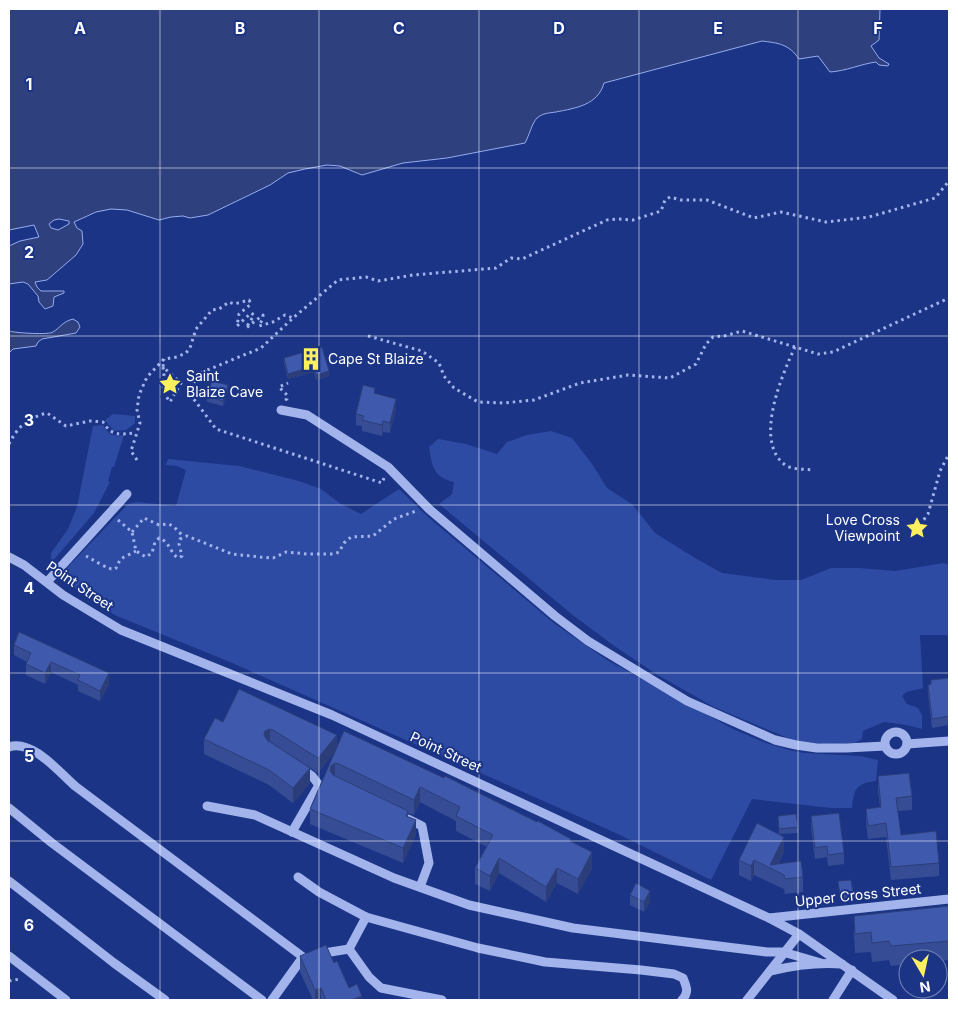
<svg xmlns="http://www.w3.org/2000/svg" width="958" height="1009" font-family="Inter,sans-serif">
<rect width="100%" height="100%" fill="#1b3486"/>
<g fill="#2e4ba4">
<polygon points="113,414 135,416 135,423 126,430 114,431 105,420"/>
<path d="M103,425C107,434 114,437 124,435L114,467H112L108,481L110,482L94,513L51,563V553L68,529L77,507L93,426Z"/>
<path d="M551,431L572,438L592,464L607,488L633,505L655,533L695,558L722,573L775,580H801L831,568H859L895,571L944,563L949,565V635H920L923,688L906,692L902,696L907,704L918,708L922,715V729L907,725L884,722L863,731L862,739L855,743L829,744L795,741L714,707L656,674L613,645L574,616L439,504L452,494L454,482C433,477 432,466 429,447L438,439L466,444L497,454L507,442L527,435Z"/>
<path d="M168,459L239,466L299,481L321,489L341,504L361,514L399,489L428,517L555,624L607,660L733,729L766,743L789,750L804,753L860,756L878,760L876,781C856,783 854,789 852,808H831L752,799L711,880L618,834L230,662L117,616L94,603L66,581L64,575L65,570L128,504L137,502L176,506L186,470L177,466L166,465Z"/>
</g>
<g fill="#2e407e" stroke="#95acee" fill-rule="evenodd">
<path d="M9,9H880L879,40L871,46L879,58L889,64L888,66L879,65L876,62C861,64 846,71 830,72L818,56L799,59C789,44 778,43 762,41L604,83C598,105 576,108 556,112C549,113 543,113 537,118C532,123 529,136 525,143L447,158L403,163L362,175L340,166L327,165L305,169L288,173L270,185L208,215L190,218L183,216L171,217L159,220L127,210L111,209L96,212L74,222L77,228L82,231L83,244L76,255L47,280L35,282L37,287L41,291H64V293L54,297L53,306L45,309L39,302L38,296L28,284L23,282L9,284V246L20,241L39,237L34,225L9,230ZM59,219L69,221V224L58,230L51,228L49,224L54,220Z"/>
<path d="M73,319L78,322L80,327L76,333L42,339L38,342L36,346L13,349L9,353V331C15,333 50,335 53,332C61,327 62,322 73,319Z"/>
</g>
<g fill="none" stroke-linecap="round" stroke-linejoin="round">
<g stroke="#a2b4eb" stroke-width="3" stroke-dasharray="2.5 4" stroke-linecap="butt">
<polyline points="368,336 422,351 439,363 444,376 454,388 478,402 504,403 534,400 580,383 628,375 670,378 696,364 706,344 713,337 724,336 742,331 818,354 833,352 949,298"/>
<path d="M795,347C782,375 754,440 784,464C791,470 804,469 814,470"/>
<polyline points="163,367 165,384 162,390 170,402 181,383 163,367 164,359"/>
<polyline points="285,400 287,399 287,395 279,387 288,383"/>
<path d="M9,444C18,426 28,418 47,413L66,426L90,421L103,422C112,437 120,434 136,433"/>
<polyline points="137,460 131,451 140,423 137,410 139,395 147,377 164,359 177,357 186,353 190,348 196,329 212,310 219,309 229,302 234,304 249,300 251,304 239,314 237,326 251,313 254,315 246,328 263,315 263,318 259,326 273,322 285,315 293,318"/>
<polyline points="384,478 382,483 216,429 193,398 193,384 200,373 261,348 293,318 338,280 366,277 378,281 413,275 496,268 511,258 522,259 607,220 618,219 633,220 661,211 665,200 670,197 681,200 707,200 754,218 781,212 826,222 869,217 935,198 949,181"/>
<path d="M118,520L132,532L136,551L146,557L152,553L155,542L159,538C171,542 170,555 179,558L182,556L179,544L180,539L187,536L232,554L260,557L273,558L286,552L307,554H334L339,552L344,543L351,537L373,536L394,519L416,511"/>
<polyline points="920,525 928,514 940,471 949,454"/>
<polyline points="132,532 144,518 159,525 169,524 174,527 184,537"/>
<path d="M86,556C92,559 110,571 115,569C118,567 118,562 121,559C125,556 131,554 136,551"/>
<polyline points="9,981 20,979"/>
</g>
<g stroke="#a2b4eb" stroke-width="9">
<polyline points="281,410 307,415 388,467 429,509 555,616 588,641 687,701 775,740 796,745 817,748 846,748 885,746"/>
<polyline points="9,557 24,565 63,595 121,630 332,715 769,918 799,934 893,1000"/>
<polyline points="47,582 127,494"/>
<circle cx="896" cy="743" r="11"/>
<polyline points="907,744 949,741"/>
<path d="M9,747C32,739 59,772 75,786L303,957L272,1000"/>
<polyline points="207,806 255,815 394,878 469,905 573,928 767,952 783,952 821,963"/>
<polyline points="9,808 52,843 262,1000"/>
<polyline points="408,819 422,826 429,863 420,887"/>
<polyline points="292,832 319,785 312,776 300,768"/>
<polyline points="298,877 319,892 366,917 349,949 318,954"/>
<polyline points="9,881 114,963 165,1000"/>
<path d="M366,917L478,948L545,962L641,970L674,974L683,978C687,988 689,992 682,1000"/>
<polyline points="769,918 949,899"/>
<polyline points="349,949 369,977 381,988 442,1000"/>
<polyline points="9,956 66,1000"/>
<path d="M770,971C795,965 817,962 842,964"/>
<polyline points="747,1000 799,934"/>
<polyline points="833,1000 852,970"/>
</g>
</g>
<g fill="#364d95">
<polygon points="322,347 329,376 316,380 314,372 288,379 284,363 284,358"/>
<polygon points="228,391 223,406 207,402 207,396"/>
<polygon points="375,393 396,409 390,433 383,432 382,436 362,431 362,426 356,425 356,414"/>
<polygon points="14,645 109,684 100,701 78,691 78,685 51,672 45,684 26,675 26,664 27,662 14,655"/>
<polygon points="949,678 949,725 932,728 928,694 928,685 931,684 931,680"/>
<polygon points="239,689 337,747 571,842 592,868 578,894 557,883 546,902 499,873 490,891 475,884 475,868 487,847 456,831 456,821 420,802 414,815 408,813 408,817 416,835 403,863 310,824 310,809 334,753 318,773 305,765 310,783 293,803 269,785 204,754 204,739 223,722"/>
<polygon points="878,776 912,796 912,810 897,811 901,835 939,863 939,876 891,880 886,837 868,839 866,823 866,809 880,807 878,790"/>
<polygon points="778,816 798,827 798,833 779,834"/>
<polygon points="811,816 844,853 844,864 828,866 827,857 815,859 811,827"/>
<polygon points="784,852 778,864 803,877 803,892 785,894 784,889 754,875 751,881 739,875 739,860"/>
<polygon points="838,881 853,893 853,899 840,901"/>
<polygon points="630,895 650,902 644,912 630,905"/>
<polygon points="949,906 949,960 938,961 938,959 908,959 908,964 891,966 889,960 872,962 871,952 855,953 854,935 854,916"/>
<polygon points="300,956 334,963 349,988 362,1000 313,1000 300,972"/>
</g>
<g fill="#2c3e79">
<polygon points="314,366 314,372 288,379 288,374"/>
<polygon points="329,371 329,376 316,380 316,375"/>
<polygon points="228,385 228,391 223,406 223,401"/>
<polygon points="396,399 396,409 390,433 390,423"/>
<polygon points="383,421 383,432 382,436 382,425"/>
<polygon points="51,662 51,672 45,684 45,673"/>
<polygon points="109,673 109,684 100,701 100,691"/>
<polygon points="270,729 270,744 265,746 264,735 265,731"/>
<polygon points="337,735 337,750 318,773 318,758"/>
<polygon points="335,763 335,779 330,771 331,766"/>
<polygon points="310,768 310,783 293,803 293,788"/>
<polygon points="420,787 420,802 414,815 414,800"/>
<polygon points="416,820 416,835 403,863 403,848"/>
<polygon points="784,837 784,852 775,870 770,865"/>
<polygon points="592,852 592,868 578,894 578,879"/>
<polygon points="499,858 499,873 490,891 490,876"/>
<polygon points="754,860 754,875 751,881 751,866"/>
<polygon points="557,868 557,883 546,902 546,887"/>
<polygon points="650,891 650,902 644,912 644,902"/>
<polygon points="321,988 321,1000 315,1000 315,990"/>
<polygon points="362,996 362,1000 351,1000"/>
</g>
<g fill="#3f59ad" stroke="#2c3e79">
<polygon points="322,347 329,371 316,375 314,366 288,374 284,358"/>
<polygon points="212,381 228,385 223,401 207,396"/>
<polygon points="363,385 375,388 374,393 396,399 390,423 383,421 382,425 362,420 364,416 356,414"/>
<polygon points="19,632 109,673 100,691 78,680 80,675 51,662 45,673 26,664 31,653 14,645"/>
<polygon points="949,678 949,716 932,719 928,685 931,684 931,680"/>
<polygon points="239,689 337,735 318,758 273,730 270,729 265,731 264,735 267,740 310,768 293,788 269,770 204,739 215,718 223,722"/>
<polygon points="344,731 444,778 445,776 537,822 538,821 571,839 570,841 592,852 578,879 557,868 546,887 499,858 490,876 475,868 493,835 456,816 460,807 420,787 414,800 339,764 335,763 331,766 330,771 333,775 408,811 406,816 416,820 403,848 310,809"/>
<polygon points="909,773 912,796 896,798 901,835 936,831 939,863 891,867 886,823 868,826 866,809 881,807 878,776"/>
<polygon points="839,813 844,853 828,855 827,846 815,848 811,816"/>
<polygon points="796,814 798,827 779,829 778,816"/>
<polygon points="757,823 784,837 770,865 801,861 803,877 785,879 784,875 754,860 751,866 739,860"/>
<polygon points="851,880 853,893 840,895 838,881"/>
<polygon points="636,883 650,891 644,902 630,895"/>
<polygon points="949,906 949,941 891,946 889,941 872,943 871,932 855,934 854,916"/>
<polygon points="326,945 334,963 337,961 349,988 357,984 362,996 351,1000 326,1000 321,988 315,990 300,956"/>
</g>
<path fill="none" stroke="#fff" stroke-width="1" stroke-opacity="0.55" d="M160,9V1000M319,9V1000M479,9V1000M639,9V1000M798,9V1000M9,168H949M9,336H949M9,505H949M9,673H949M9,841H949"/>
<defs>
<symbol id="building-bare" viewBox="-9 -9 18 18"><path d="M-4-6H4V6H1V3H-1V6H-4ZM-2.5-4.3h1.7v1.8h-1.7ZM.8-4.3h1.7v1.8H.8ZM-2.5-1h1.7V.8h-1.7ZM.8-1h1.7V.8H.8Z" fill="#fdf05f" stroke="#1b3486" stroke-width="2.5" paint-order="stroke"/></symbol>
<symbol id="sight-bare" viewBox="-9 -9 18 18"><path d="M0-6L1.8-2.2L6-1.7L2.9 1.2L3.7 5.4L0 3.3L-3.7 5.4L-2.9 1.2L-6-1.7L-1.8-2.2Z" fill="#fdf05f" stroke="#1b3486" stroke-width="2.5" paint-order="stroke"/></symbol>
</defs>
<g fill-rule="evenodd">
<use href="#building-bare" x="295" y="343" width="32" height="32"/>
<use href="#sight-bare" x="154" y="368" width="32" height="32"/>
<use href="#sight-bare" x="901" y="512" width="32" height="32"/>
</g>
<g text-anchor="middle" stroke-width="4" stroke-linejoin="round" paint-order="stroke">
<g font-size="14" fill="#fff" stroke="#1b3486" text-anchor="start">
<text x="328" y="364">Cape St Blaize</text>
<text x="186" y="381">Saint<tspan x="186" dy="16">Blaize Cave</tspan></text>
<text x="900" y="525" text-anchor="end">Love Cross<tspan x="900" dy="16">Viewpoint</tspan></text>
</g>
<g font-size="14" fill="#fff" stroke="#1b3486">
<text transform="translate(80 586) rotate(34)" y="5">Point Street</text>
<text transform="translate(446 752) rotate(25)" y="5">Point Street</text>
<text transform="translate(858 895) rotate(-6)" y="5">Upper Cross Street</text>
</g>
</g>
<g font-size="16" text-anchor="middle" font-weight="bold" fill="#fff" stroke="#1b3486" stroke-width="4" stroke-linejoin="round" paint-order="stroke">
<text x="80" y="34">A</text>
<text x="240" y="34">B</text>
<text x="399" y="34">C</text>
<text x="559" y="34">D</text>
<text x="718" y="34">E</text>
<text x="878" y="34">F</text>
<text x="29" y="90">1</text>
<text x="29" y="258">2</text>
<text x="29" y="426">3</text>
<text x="29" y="594">4</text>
<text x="29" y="762">5</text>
<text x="29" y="931">6</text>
</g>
<rect width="958" height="1009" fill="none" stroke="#ffffff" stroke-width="20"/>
<g transform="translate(923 974) rotate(171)"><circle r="24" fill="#1b3486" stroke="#7685b6"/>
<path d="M0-4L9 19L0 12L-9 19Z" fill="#fdf05f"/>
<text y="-8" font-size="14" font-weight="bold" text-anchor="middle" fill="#ffffff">N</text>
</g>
</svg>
